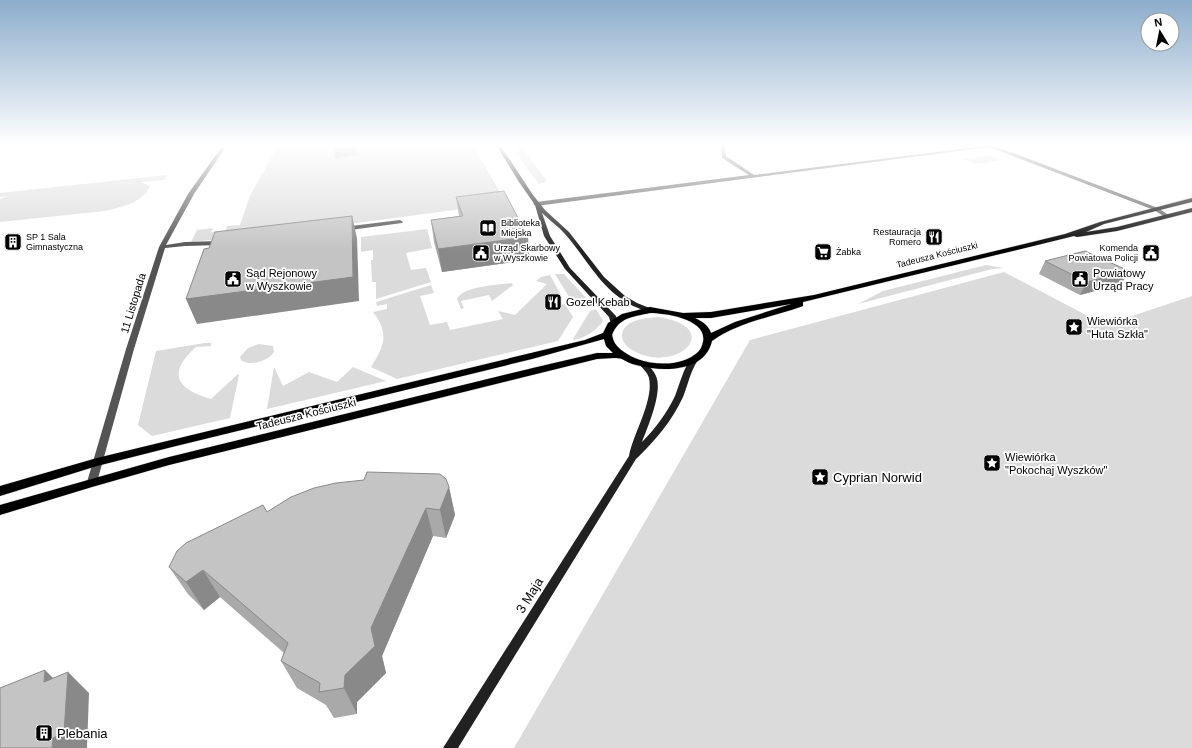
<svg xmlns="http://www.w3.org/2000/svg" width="1192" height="748" font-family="Helvetica,sans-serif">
<rect width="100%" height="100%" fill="#fff"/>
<g fill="#dbdbdb">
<polygon points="278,145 473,145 506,203 267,235 191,242 197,230 213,228 211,232 226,230 227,226 240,225 250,196"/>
<polygon points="522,148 547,181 539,184 516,153 517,150"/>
<polygon points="990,155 1002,160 977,164 963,159"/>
<path d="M167,175L164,180L141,182L150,186C143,203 121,207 105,211L0,222V199L8,196L0,197V193Z"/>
<polygon points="427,229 432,248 406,253 411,270 426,268 431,282 376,299 376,282 372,282 371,260 373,260 373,250 361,252 361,237"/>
<polygon points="986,265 1004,268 992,269 858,304 883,291"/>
<polygon points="1004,272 1105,325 1192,296 1192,748 514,748 750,340"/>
<polygon points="555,274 564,274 587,299 577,302 571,300"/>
<path d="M550,275L561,295L545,298L550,306L565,304L573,317L558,341L397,379L371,367C384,346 390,334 373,312L387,309V304L377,306L376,302L431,285L434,293L420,296L430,325L447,322L450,330L503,319L498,311L515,315L547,284L536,281L541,277Z"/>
<path d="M512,283L513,285L492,301L489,295L461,301L464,308L461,309L457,299C463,286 497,285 512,283Z"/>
<path d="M596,309L603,321C596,331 586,337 574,340L573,339L590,311Z"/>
<path d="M658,317C726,327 677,375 634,351C628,348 621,342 622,334C625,319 647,318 658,317Z"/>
<path d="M205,343H211V346L196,347C167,373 176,389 211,399L238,374L239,375L230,418L152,436L138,425L156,351Z"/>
<path d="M259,344L273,346L274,352C268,361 250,367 241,360L240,357L248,348Z"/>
<polygon points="274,367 283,386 309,372 337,382 353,367 386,381 267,409"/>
</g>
<polygon fill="#a2a2a2" points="334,145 355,145 356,155 335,158"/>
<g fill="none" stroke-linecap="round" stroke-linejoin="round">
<defs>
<path id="primary" d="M1192,198V202L1104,224L1086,232L1117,227L1192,208V212L1117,231L1077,237L1074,236L803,302V306C773,317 738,322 712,341C705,373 661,372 636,365C631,364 626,361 622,359C615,357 604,359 597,359L169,465L92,487L0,515V505L169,457L537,367L597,353H613L606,346L604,339L532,359L172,447L97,466L0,496V486L97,458L585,340L603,333L608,323L622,314L650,307L683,313L711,312L814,295L1065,234L1100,222ZM791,304L735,322L711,333C709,326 702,321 695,318H711ZM650,313C665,313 708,319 703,342C702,346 701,349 698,352C678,371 634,365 617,346C614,343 613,339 612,335C619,317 633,317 650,313Z"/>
</defs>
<use href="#primary" stroke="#dbdbdb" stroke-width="1"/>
<g fill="#545454" fill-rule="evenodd">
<polygon points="223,145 227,145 194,194 166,245 185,242 221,241 224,243 221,245 185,246 165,248 134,349 97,482 95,485 92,486 89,485 87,482 126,349 159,247 188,194"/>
<polygon points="721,145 725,145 726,156 754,175 992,145 1158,208 1170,216 1165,217 1154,210 989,147 536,206 533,204 536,202 749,175 722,158"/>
<polygon points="400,220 403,222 402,223 343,231 340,229 343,227"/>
</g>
<g fill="#212121" fill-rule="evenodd">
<path d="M496,145H500L533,195L545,210L569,232L604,277L625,296L637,303L652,309L653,310L652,311C647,312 643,310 638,308C603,294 588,260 565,234C558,226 549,220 542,213L550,236L570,268L616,316L618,322L614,324H611L609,317L565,269L544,236L535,205L519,182Z"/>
<path d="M691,358H694L698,360C690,372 688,385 683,397C672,421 655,441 636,459L458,748H443L629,456C633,434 654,401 649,378C648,373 643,369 640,365L641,363H647C650,367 654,371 656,376C663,392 648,426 642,442C655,429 667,413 675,396C680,383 683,370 691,358Z"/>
</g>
<use href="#primary" fill="#000" fill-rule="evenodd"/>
</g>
<g fill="#a9a9a9">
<polygon points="456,197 528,237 529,260 442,272 434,242 431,220 459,216"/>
<polygon points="1045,261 1129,271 1121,284 1080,295 1039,274"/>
<polygon points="449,487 455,515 446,538 433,536 382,656 386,673 357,702 357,714 334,718 326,705 297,688 281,661 284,653 220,597 204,610 188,594 169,567 267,512"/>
</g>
<g fill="#898989">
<polygon points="352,216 357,238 359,301 197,324 186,299"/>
<polygon points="528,237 529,260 442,272 438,249"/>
<polygon points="1129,271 1121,284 1080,295 1087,282"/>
<polygon points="449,487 455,515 446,538 440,510"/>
<polygon points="426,508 433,536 382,656 386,673 357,702 357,714 344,688 345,675"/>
<polygon points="203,570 220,597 204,610 186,582"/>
<polygon points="45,670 66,691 44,682"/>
<polygon points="68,672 89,693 87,748 52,748 53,738"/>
</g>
<g fill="#c4c4c4" stroke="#898989">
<polygon points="504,191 528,237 438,249 431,220 463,216 456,197"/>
<polygon points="352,216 353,277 186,299 204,249 209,248 215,232"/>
<polygon points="1085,251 1129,271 1087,282 1045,261"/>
<polygon points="367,472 440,474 446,479 449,487 440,510 426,508 371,628 375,646 345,675 344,688 319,692 320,683 281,661 288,643 203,570 186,582 169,567 177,551 186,543 263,505 267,512 291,497 314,488 336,483 364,480"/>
<polygon points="45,670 44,682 68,672 64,733 53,738 52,748 0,748 0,688"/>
</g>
<linearGradient id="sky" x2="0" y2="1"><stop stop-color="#8cadcc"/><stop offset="0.58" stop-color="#fff"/><stop offset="1" stop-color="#fff" stop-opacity="0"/></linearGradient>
<rect width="1192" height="250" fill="url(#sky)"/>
<defs>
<symbol id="library-square" viewBox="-11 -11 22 22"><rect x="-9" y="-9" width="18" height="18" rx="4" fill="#000" stroke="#fff"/><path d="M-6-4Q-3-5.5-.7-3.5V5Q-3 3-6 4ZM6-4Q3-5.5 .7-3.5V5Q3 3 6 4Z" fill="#fff"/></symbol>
<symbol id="restaurant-square" viewBox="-11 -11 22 22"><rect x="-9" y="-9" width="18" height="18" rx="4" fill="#000" stroke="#fff"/><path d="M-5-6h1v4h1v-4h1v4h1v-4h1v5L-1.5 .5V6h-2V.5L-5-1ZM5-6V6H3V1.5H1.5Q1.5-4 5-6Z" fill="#fff"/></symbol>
<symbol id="building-square" viewBox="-11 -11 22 22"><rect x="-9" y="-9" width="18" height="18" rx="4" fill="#000" stroke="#fff"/><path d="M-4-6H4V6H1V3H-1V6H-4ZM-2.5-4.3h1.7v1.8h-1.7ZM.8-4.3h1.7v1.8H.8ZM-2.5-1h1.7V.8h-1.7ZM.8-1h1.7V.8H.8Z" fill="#fff"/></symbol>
<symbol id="supermarket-square" viewBox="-11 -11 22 22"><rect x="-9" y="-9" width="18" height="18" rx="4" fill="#000" stroke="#fff"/><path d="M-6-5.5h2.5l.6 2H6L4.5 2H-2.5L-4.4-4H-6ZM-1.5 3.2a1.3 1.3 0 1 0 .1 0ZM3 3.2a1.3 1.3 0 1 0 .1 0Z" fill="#fff"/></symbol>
<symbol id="civic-square" viewBox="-11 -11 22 22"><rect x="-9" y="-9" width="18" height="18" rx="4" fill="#000" stroke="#fff"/><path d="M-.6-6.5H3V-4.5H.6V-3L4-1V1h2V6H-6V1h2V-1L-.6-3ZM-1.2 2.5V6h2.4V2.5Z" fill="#fff"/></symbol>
<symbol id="sight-square" viewBox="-11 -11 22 22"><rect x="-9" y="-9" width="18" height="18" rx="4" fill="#000" stroke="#fff"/><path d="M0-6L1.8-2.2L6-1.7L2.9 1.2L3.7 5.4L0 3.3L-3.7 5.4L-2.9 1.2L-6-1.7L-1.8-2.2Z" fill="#fff"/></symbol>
</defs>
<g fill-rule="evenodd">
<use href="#library-square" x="478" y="218" width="20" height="20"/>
<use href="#restaurant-square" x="924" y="227" width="20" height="20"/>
<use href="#building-square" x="3" y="232" width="20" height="20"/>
<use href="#supermarket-square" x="813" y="242" width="20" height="20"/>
<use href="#civic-square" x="471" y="243" width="20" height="20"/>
<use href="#civic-square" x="1141" y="243" width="20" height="20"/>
<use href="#civic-square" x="223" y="269" width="20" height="20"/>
<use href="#civic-square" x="1070" y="269" width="20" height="20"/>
<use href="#restaurant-square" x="543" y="292" width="20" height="20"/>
<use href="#sight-square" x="1064" y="317" width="20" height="20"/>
<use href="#sight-square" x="982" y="453" width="20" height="20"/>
<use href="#sight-square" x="810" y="467" width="20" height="20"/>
<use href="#building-square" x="34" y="723" width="20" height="20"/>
</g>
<g text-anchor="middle" stroke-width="3.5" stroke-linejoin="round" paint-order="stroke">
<g font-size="9" fill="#000" stroke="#fff" text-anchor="start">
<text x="501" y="226">Biblioteka<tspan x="501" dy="10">Miejska</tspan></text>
<text x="921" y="235" text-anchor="end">Restauracja<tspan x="921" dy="10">Romero</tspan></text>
<text x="26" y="240">SP 1 Sala<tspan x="26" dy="10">Gimnastyczna</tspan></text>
<text x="494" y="251">Urząd Skarbowy<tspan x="494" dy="10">w Wyszkowie</tspan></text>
<text x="1138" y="251" text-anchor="end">Komenda<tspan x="1138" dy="10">Powiatowa Policji</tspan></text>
<text x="836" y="255">Żabka</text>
</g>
<g font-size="9" fill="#000" stroke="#fff">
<text transform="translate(937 255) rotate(-14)" y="3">Tadeusza Kościuszki</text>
</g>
<g font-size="11" fill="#000" stroke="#fff" text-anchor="start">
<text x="246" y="277">Sąd Rejonowy<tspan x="246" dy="13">w Wyszkowie</tspan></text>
<text x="1093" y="277">Powiatowy<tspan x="1093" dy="13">Urząd Pracy</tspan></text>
<text x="566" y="306">Gozel Kebab</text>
<text x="1087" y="325">Wiewiórka<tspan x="1087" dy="13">"Huta Szkła"</tspan></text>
<text x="1005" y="461">Wiewiórka<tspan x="1005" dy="13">"Pokochaj Wyszków"</tspan></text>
</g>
<g font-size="11" fill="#000" stroke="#fff">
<text transform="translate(133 303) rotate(-73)" y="4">11 Listopada</text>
<text transform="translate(306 414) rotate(-14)" y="4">Tadeusza Kościuszki</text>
</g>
<g font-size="13" fill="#000" stroke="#fff" text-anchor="start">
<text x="833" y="482">Cyprian Norwid</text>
<text x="57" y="738">Plebania</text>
</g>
<g font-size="13" fill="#000" stroke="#fff">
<text transform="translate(529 595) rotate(-58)" y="5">3 Maja</text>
</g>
</g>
<g transform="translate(1160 32) rotate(350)"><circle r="19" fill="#ffffff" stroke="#999999"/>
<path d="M0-3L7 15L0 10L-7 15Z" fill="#000000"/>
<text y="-6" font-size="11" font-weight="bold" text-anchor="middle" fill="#000000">N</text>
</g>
</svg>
